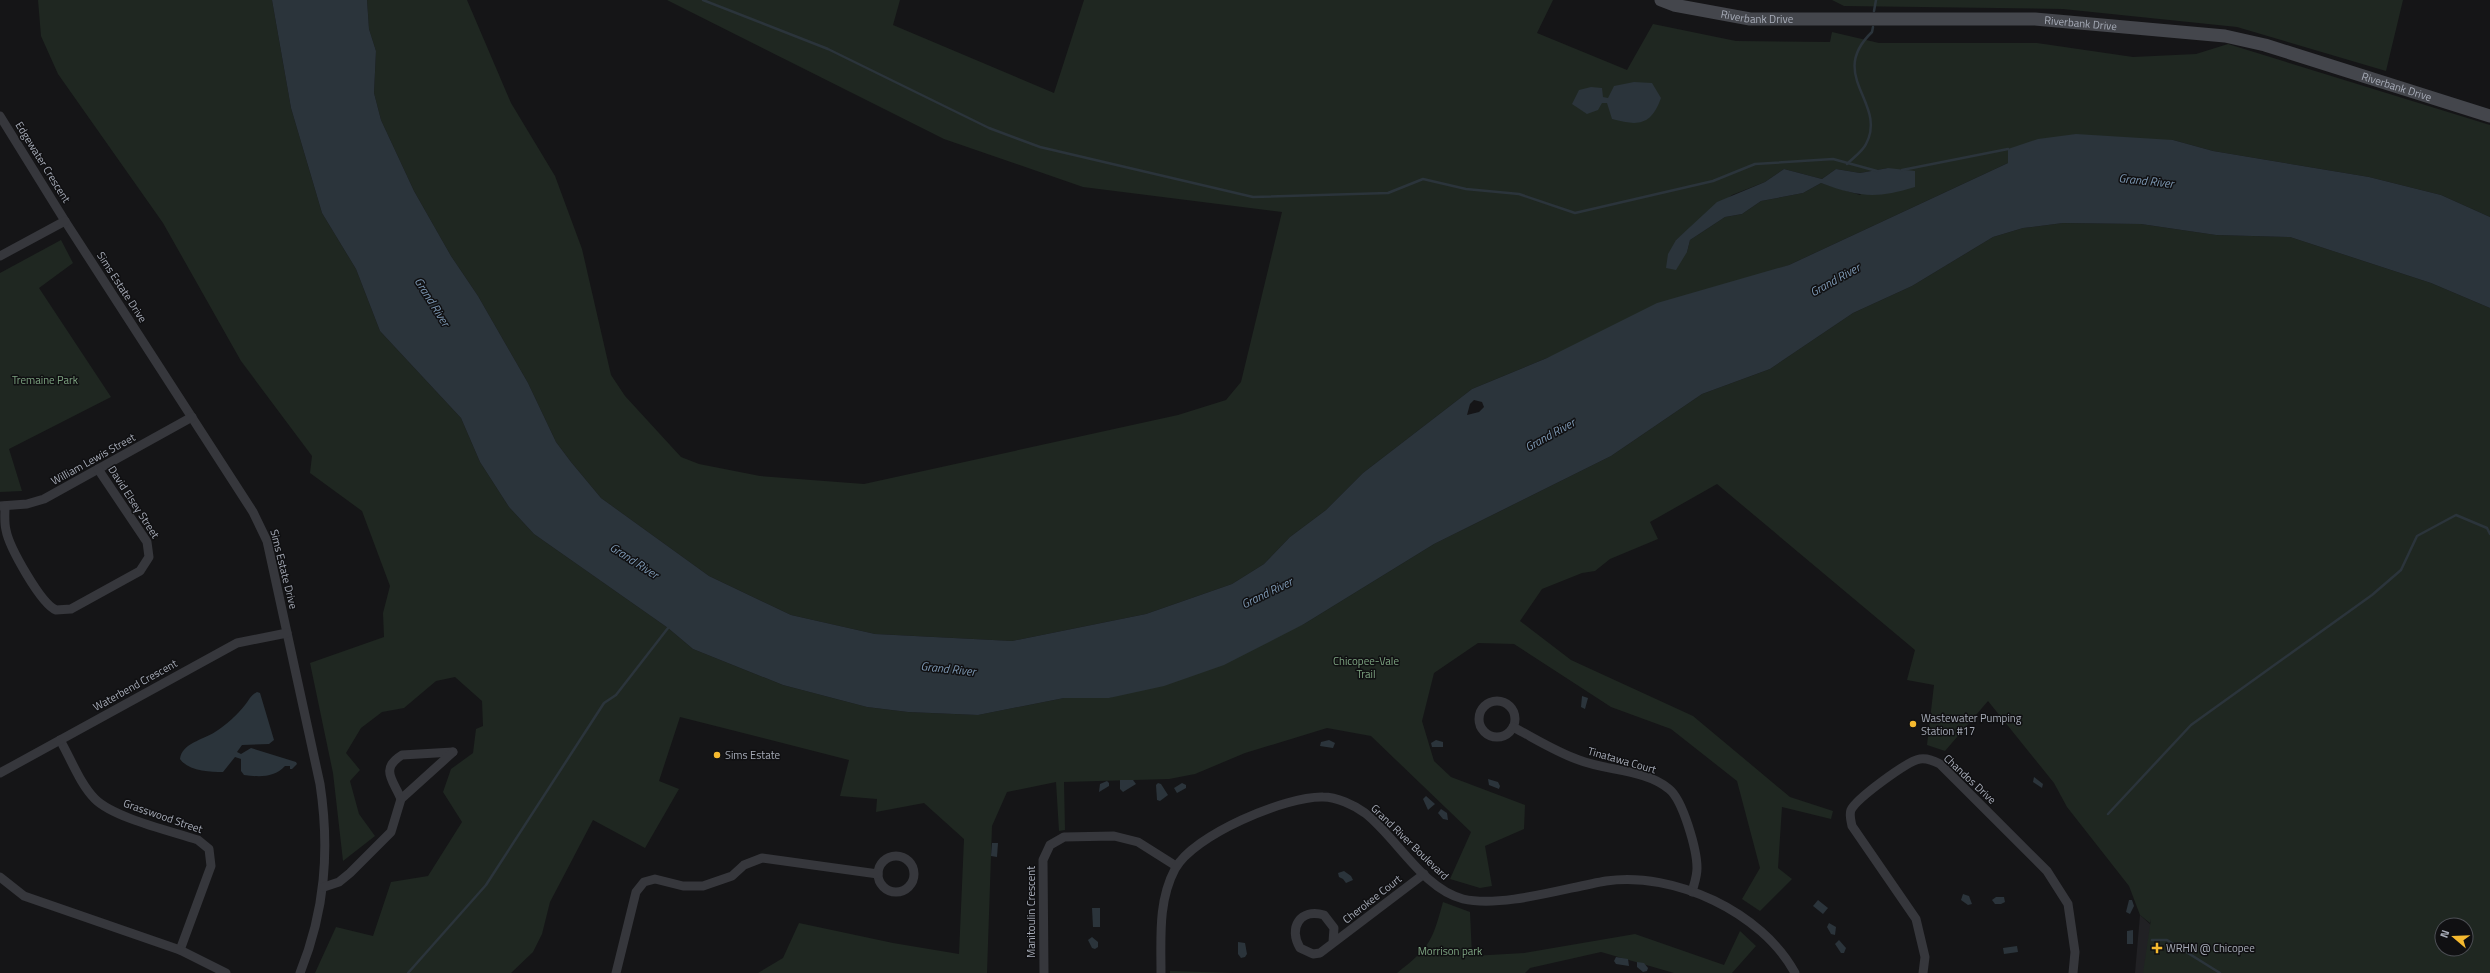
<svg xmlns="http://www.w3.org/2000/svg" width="2490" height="973" font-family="'Titillium Web',sans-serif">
<rect width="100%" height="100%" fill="#151517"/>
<polygon fill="#212124" points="2140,915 2203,973 2135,973"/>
<g fill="#1f2721" fill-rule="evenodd">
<path d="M38,0H272L291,108L322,213L356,269L380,331L461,418L480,462L509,507L534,534L668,628L693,649L783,685L867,707L908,712L978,715L1064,698H1109L1304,624L1434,544L1611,456L1702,394L1770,369L1853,313L1912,286L1993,237L2023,228L2063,223L2141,224L2216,235L2290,237L2431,283L2490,308V973H2143L2151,919L2150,923L2140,915L2129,886L2067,807L2054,783L1988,701L1945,751L1927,745L1934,685L1907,680L1915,650L1717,484L1650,522L1658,539L1610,559L1595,571L1582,573L1542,589L1520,621L1571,660L1693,716L1790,797L1833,811L1831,819L1782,807L1778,868L1792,879L1760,911L1742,899L1760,868L1737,781L1671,729L1611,707L1514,644L1478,643L1434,673L1422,721L1434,761L1451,777L1525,805L1524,829L1485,846L1492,886L1480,888L1450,879L1471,832L1371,736L1327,728L1245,753L1195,774L1169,779L1064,782L1065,830L1059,831L1056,782L1007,792L992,826L987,973H758L783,958L799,923L893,943L959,954L964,839L924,803L876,812L877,799L840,796L849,760L680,717L659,781L679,789L645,848L593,820L550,902L542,934L533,952L511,973H315L336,927L373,936L391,882L428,876L462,822L443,792L451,769L473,753L476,729L483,726L482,701L455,677L436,681L404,708L382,712L361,728L346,753L360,770L350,781L359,814L375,836L343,861L333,773L310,663L384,637L383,613L390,586L362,511L310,473L312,456L241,361L163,223L58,74L41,36ZM2442,925H2466V949H2442Z"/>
<path d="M367,0H467L511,103L555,176L582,249L611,375L625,396L681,457L699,464L760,476L864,484L1178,415L1226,400L1241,382L1282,212L1083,187L944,139L667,0H900L893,25L1054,93L1084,0H1553L1537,33L1627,70L1653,24L1736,41L1830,42L1832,32L1879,43H2037L2133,57L2196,54L2228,44L2490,125V217L2441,195L2369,177L2213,151L2173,140L2008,163L1789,265L1547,358L1472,389L1363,473L1326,510L1290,537L1264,564L1232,584L1146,614L1012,641L875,634L791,615L709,576L601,498L571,462L556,442L528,383L478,296L451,256L414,191L381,120L374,93L376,51L369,29ZM1888,168L1860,195L1821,183L1803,193L1761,201L1742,214L1725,217L1690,240L1687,252L1676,240L1732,195L1765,182L1784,169L1822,179L1836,169L1860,173Z"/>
<polygon points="1832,0 2403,0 2386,71 2237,27 2063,9 1844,6"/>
<polygon points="61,240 73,263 39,288 111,397 9,449 22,491 0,492 0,273"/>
<path d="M1443,902L1470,912L1472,956L1524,953L1635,934L1724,965L1740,931L1756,946L1732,973H1674L1601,952L1530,968L1525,973H1397C1430,947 1432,942 1443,902Z"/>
<polygon points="1170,971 1233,973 1235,973 1170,973"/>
</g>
<g fill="#2b343b" fill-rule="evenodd">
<path d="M272,0H367L369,29L376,51L374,93L381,120L414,191L451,256L478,296L528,383L556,442L571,462L601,498L709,576L791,615L875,634L1012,641L1146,614L1232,584L1264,564L1290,537L1326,510L1363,473L1472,389L1547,358L1657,303L1789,265L2008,163V149L2038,139L2076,134L2173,140L2213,151L2369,177L2441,195L2490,217V308L2431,283L2290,237L2216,235L2141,224L2063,223L2023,228L1993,237L1912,286L1853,313L1770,369L1702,394L1611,456L1434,544L1304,624L1224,665L1164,686L1109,698H1064L978,715L908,712L867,707L783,685L693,649L668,628L534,534L509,507L480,462L461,418L380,331L356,269L322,213L291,108ZM1474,400L1482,402L1484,407L1479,412L1467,415L1470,404Z"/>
<path d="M1634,82L1652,83L1661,98C1651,126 1638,126 1612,119L1607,103H1602L1598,110L1587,114L1572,104L1579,90L1591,87L1602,88L1603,97L1608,98L1614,86Z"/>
<path d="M1888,168L1915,171V187C1876,199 1859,197 1821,183L1803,193L1761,201L1742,214L1725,217L1690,240L1687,252L1676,270L1666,268L1668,254L1676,240L1717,202L1765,182L1784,169L1822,179L1836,169L1860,173Z"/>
<path d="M257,692L260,693L274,740L269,744L242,745L237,752L241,754L251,748L296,762L297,764L292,769H290V766H285C274,778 259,777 244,775L241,771V759L235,757L223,772C210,772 188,771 180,759C182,743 203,740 215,732C225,726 238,714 245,705C249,700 251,695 257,692Z"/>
<polygon points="1582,696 1588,698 1585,709 1581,707"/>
<polygon points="1329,740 1335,743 1333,748 1320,746 1321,742"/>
<polygon points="1436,740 1443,742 1443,747 1432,747 1431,743"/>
<polygon points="2034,777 2043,784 2042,788 2033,782"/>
<polygon points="1488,779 1498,782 1500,786 1499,789 1489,785"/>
<polygon points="1120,780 1133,780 1136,784 1123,792 1120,789"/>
<polygon points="1107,781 1109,783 1109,786 1099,792 1100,784"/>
<polygon points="1158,783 1161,784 1168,795 1160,801 1157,800 1156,785"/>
<polygon points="1182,783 1186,785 1186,788 1177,793 1174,788"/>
<polygon points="1426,796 1435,804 1428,810 1423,799"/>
<polygon points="1441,809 1447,813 1448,820 1443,819 1438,813"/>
<polygon points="992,843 998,843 997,857 991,856"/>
<polygon points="1344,871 1351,876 1353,880 1346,883 1343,879 1339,877 1338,873"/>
<polygon points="1963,894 1969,896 1972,904 1968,905 1961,900"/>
<polygon points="1996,897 2004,897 2005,902 2001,904 1995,904 1992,900"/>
<polygon points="1818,900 1828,908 1823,914 1813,906"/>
<polygon points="2129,900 2132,900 2134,906 2130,914 2126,912"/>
<polygon points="1092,908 1100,908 1100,927 1093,927"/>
<polygon points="1829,923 1836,927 1835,935 1831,934 1827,927"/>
<polygon points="2133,930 2133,944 2127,944 2127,931"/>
<polygon points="1092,937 1098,942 1098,947 1095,949 1092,948 1088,940"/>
<polygon points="1839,940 1846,948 1844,953 1841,953 1835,944"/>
<polygon points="1238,942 1245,943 1247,954 1245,957 1241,958 1238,954"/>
<polygon points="2017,946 2018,952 2004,954 2003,948"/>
<polygon points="1616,957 1628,959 1629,966 1616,964 1614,961"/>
<polygon points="1637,962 1644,963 1648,968 1647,971 1643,972 1637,967"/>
</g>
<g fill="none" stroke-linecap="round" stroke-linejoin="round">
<g stroke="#2b343b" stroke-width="2.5">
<polyline points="703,0 828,49 989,128 1040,147 1253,197 1388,193 1423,179 1466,189 1519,194 1575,213 1713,181 1755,164 1833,159 1877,171"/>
<polyline points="1874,11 1876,0"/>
<path d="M1847,164C1853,158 1863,151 1866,144C1888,103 1826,76 1872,32L1873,27"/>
<polyline points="1902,170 2008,149"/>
<polyline points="2108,814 2191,725 2372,595 2401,570 2417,536 2456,515 2487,528 2490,534"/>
<polyline points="2152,940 2167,940 2220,973"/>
<polyline points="408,973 486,885 604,703 616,695 668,628"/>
</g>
<g stroke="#36373c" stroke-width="9">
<path d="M0,116L65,221L253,512L267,541L320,784C330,850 325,911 300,973"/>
<polyline points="0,256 65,221"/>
<polyline points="0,506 27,504 44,499 192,417"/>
<path d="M5,506C5,514 4,522 6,530C9,547 41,604 56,610L71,609L140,571L149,557L147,542L98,469"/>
<circle cx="1497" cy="719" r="18"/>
<path d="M1513,727C1534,738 1556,752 1579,760C1607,771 1645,769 1669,789C1683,800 1697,850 1697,868C1697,877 1694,884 1692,892"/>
<path d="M60,740C71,759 80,784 95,799C114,818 171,831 198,840L209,849L211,866L180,950"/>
<polyline points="0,773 237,643 287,633"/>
<path d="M401,799C394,781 379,769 402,755L453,752"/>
<circle cx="896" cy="874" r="18"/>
<polyline points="0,877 24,896 180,950 226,973"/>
<polyline points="324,887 339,882 350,873 391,832 401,799 453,752"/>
<path d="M1333,942L1334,928L1324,915C1300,908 1288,928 1300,948L1313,954L1320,953L1424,874"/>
<polyline points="616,973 636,892 644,882 655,879 683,886 703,886 732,876 744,865 762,858 878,874"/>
<polyline points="1044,973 1043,860 1050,845 1064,837 1114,836 1138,842 1176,866"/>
<path d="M1161,973C1161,937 1158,901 1175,869C1193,835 1286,796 1323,797C1337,797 1354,805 1365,813C1397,838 1423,889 1463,899C1502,908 1565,888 1606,881C1674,871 1762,912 1795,973"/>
<path d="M1923,973L1925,957L1916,919L1852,826C1851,821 1849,815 1851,810C1856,799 1907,761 1920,759C1928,758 1934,761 1940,764L2047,871L2068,904L2075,952L2073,973"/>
</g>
<path stroke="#44464c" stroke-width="13" id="s1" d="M1661,0L1674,5L1750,19H2035L2225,36L2265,45L2490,116"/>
</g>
<g fill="#f5b92f" stroke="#101012" stroke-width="1.5">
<circle cx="1913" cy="724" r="4"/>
<circle cx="717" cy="755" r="4"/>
<path d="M2155 942h4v4h4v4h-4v4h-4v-4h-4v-4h4z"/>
</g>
<g text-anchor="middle" stroke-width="3" stroke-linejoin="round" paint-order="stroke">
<g font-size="11" fill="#a7acb8" stroke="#101012">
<text dy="4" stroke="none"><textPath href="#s1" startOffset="98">Riverbank Drive</textPath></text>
<text dy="4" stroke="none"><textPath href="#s1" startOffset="422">Riverbank Drive</textPath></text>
<text dy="4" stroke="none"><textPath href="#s1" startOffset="746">Riverbank Drive</textPath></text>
<text transform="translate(43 162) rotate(58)" y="4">Edgewater Crescent</text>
<text transform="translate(122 287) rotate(57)" y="4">Sims Estate Drive</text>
<text transform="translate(93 459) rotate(-29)" y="4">William Lewis Street</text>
<text transform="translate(134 502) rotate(57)" y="4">David Elsey Street</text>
<text transform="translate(284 569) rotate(76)" y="4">Sims Estate Drive</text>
<text transform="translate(135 685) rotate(-29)" y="4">Waterbend Crescent</text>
<text transform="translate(1622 760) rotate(16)" y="4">Tinatawa Court</text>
<text transform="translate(1970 779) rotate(43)" y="4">Chandos Drive</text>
<text transform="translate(163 816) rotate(19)" y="4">Grasswood Street</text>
<text transform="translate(1410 842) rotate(44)" y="4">Grand River Boulevard</text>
<text transform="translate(1372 899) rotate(-38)" y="4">Cherokee Court</text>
<text transform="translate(1031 912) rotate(-90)" y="4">Manitoulin Crescent</text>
</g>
<g font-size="11" fill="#7da381" stroke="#101012">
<text x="45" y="384">Tremaine Park</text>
<text x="1366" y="665">Chicopee-Vale<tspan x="1366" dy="13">Trail</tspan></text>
<text x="1450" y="955">Morrison park</text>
</g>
<g font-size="11" fill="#a7acb8" stroke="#101012" text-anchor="start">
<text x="1921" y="722">Wastewater Pumping<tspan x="1921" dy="13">Station #17</tspan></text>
<text x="725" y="759">Sims Estate</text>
<text x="2166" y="952">WRHN @ Chicopee</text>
</g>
<g font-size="12" font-style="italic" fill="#7d98b3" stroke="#101012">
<text transform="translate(2146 181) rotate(6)" y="4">Grand River</text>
<text transform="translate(1835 280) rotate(-29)" y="4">Grand River</text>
<text transform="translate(432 302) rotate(58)" y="4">Grand River</text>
<text transform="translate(1550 435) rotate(-29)" y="4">Grand River</text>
<text transform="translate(634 561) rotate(33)" y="4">Grand River</text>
<text transform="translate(1267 593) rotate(-26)" y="4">Grand River</text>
<text transform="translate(948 669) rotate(6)" y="4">Grand River</text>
</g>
</g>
<g transform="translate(2454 937) rotate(289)"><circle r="19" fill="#101012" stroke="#4c4e54"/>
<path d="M0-3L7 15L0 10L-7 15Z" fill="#f5b92f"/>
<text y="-6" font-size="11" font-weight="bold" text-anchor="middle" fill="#a7acb8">N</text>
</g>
</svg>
